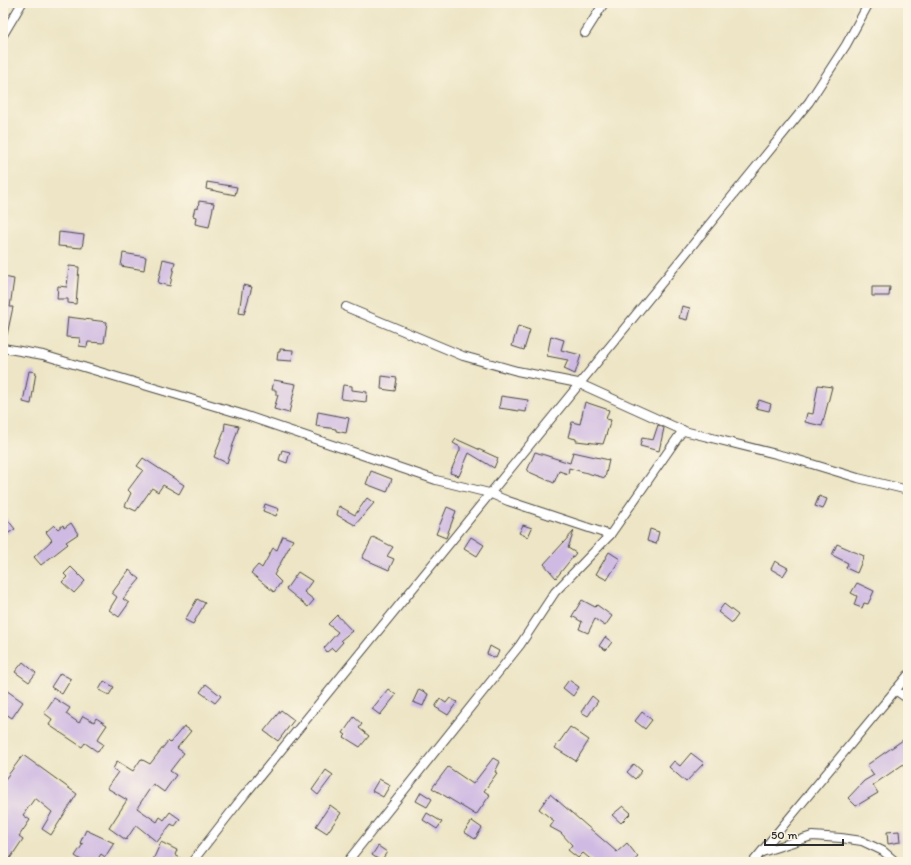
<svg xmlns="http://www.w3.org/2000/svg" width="911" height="865" font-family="Itim,sans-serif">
<rect width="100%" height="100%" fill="#fcf5e5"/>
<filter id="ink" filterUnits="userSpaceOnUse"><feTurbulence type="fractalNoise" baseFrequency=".025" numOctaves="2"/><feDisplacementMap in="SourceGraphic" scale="8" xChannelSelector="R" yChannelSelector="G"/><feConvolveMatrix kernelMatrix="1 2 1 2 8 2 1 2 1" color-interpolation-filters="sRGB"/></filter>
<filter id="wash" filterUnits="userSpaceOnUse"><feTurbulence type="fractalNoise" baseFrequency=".012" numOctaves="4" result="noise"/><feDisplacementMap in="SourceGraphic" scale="16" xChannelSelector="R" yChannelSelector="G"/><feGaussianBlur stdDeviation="0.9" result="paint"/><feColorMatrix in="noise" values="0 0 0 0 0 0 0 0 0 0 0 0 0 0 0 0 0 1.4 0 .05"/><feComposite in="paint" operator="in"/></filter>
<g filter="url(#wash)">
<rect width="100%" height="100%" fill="#ede5c5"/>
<g id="blocks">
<g fill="#cfbae3">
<polygon points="207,182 237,187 235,195 206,189"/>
<polygon points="199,201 214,203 209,227 195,224 196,217 193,216 195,208 198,209"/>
<polygon points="59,232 84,235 82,248 58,246"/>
<polygon points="123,253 146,257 144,270 121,266"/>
<polygon points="163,259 175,262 170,286 158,283"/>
<polygon points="69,266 79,267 76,304 68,303 68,299 57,299 58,286 67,287"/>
<polygon points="4,277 14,279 10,307 13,307 7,335 3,334"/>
<polygon points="243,285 252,287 244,314 239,313"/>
<polygon points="872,287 890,287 889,296 872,296"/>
<polygon points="682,306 690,308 687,320 679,318"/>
<polygon points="68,317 107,322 104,343 88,342 87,347 79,346 80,338 66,337"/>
<polygon points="518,326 530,330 524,350 512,346"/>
<polygon points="551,336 564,340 561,350 581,355 575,374 564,369 568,360 547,356"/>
<polygon points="280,349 293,350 292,361 277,360 278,352 280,352"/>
<polygon points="29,371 36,372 31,404 23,402"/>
<polygon points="382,376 397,378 395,391 381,389"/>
<polygon points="274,380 296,384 289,413 274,409 278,395 276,395 276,390 272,390"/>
<polygon points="343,385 352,386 352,390 367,392 366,402 341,399"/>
<polygon points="818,385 832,387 822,426 805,422 807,413 813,414"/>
<polygon points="501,396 528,400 526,412 499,408"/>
<polygon points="759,400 771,404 769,411 756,408"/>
<polygon points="585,402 609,410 606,419 611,420 603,444 576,441 576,439 568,437 572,422 580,424"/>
<polygon points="318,412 349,418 346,433 336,431 336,429 316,426"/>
<polygon points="225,423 239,426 227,463 214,457 224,432"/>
<polygon points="658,425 664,428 659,451 640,446 642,438 653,440"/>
<polygon points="456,439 498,458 494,468 469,453 459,476 450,473 460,450 460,447 453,443"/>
<polygon points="282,450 290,452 287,463 279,460"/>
<polygon points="535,452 570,463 573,452 609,460 605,478 569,468 568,474 559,471 554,483 527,471"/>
<polygon points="143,458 184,485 179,494 163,485 158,492 152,488 136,511 125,506 131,493 128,490 143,470 137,466"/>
<polygon points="371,471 392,479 387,492 366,484"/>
<polygon points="819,496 827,499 823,509 815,506"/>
<polygon points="367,498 374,503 355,525 337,515 339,506 355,515"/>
<polygon points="265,504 279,509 276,516 263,511"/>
<polygon points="447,507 456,511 446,538 436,534"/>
<polygon points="3,514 15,529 7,534 3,529"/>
<polygon points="71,523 78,534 66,542 68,544 41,565 34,557 52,540 46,532 54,525 58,529 63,525 64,528"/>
<polygon points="523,525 532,528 528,537 519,533"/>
<polygon points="650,529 659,532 656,544 647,541"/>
<polygon points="574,531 568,548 576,553 556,578 544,564"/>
<polygon points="283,536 293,540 274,575 281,582 274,592 251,573 258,565 262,568 273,548 277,550"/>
<polygon points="373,537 393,547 387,556 394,559 389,570 362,558"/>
<polygon points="471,537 484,545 477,556 464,548"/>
<polygon points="837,544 864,556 857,573 846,568 848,563 832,555"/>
<polygon points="609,552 620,559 607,580 596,574"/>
<polygon points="775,561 788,568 783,576 771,569"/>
<polygon points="71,567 85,581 74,593 62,582 67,577 64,574"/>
<polygon points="129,570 140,579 123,599 129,603 119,617 109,610 117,597 112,593"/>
<polygon points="298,572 312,581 304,592 314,600 308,607 286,589"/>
<polygon points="857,583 874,591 868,604 864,603 862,608 854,605 857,596 851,593"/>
<polygon points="197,599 205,603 193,624 185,620"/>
<polygon points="582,600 595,607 597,605 612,616 605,626 595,619 588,633 579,629 582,622 572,616"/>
<polygon points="724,604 738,615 732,623 718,612"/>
<polygon points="337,615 352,631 341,640 343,642 335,651 332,648 327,652 324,648 338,632 328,624"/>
<polygon points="605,637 612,642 606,650 599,646"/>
<polygon points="490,646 499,651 496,658 487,654"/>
<polygon points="23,662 36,673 29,682 15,672"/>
<polygon points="60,673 71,679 62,694 51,687"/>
<polygon points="569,680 579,687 573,696 563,688"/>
<polygon points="104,681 114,687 109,695 99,690"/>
<polygon points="206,684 221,696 215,703 200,692"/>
<polygon points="3,688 23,702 12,718 3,712"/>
<polygon points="388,689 396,695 380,715 372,709"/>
<polygon points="419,689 428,694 423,706 413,702"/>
<polygon points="592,696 598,701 588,716 581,712"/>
<polygon points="54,698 70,708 66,714 79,723 83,716 94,722 96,718 107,725 97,740 103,744 98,752 85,743 82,747 49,725 52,719 44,713"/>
<polygon points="450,698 457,702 448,715 435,707 440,699 446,703"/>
<polygon points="281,710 294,720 278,741 264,731"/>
<polygon points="642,712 652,720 645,729 635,721"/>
<polygon points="354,717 362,724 359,728 369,736 360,747 344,737 346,735 343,733"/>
<polygon points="184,726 191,731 177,748 184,753 170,771 176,775 164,792 153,784 137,808 157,822 160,817 164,820 170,812 180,819 175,826 171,824 157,842 136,825 126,840 109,828 127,800 107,788 118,772 113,769 117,761 133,771 141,759 150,764 168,741 170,743"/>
<polygon points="570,727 589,740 576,761 555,748"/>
<polygon points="903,740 908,747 908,761 873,785 878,793 856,806 848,798 864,781 874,775 867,765"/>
<polygon points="691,753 704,763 686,782 669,767 674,761 680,766"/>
<polygon points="23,755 77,794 51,835 42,829 52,812 35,798 23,815 30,820 19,836 23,839 9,860 3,856 3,782"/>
<polygon points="493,758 500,762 495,772 497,773 484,791 490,795 476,815 432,788 448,767 473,784"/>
<polygon points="634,764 642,771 635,779 627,772"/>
<polygon points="326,770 333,775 318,795 312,790"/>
<polygon points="379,779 390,785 383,797 372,791"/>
<polygon points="421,792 432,799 427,807 416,801"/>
<polygon points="550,794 617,852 627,843 638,857 632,862 594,862 583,853 578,858 568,850 572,845 561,833 550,827 554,821 539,809"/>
<polygon points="330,805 341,813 327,833 316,826"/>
<polygon points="623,806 631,813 621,823 612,815"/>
<polygon points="427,813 442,822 437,829 423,820"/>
<polygon points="472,821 482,828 475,839 464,832"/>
<polygon points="86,830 114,843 105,857 101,854 96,862 84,862 75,856 83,844 80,843"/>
<polygon points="899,831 900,842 888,844 887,832"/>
<polygon points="161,842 177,850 175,855 187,862 152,862"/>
<polygon points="378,846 387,852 381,861 372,855"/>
</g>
</g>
</g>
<g filter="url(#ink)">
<use href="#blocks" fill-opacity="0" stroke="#484742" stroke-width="1"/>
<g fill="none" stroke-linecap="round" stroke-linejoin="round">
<defs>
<g id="minor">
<polyline points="585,33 604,3"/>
<polyline points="3,35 22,3"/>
<polyline points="346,307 463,356 517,371 578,383 684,431 792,458 858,478 908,490"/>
<polyline points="3,348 43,355 238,413 436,480 489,493 508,501 610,535"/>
<polyline points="895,690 908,699"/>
<polyline points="762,852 812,836 841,838 862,841 883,851 896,862"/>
<polyline points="192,862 238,803 809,102 846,45 869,3"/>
<polyline points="347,862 520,645 555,592 610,535 683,430"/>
<polyline points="753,862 908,675"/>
</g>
</defs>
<use href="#minor" stroke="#484742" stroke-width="10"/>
<use href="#minor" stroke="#fff" stroke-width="8"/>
</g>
</g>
<rect width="911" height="865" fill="none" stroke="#fcf5e5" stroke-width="16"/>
<path d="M765 839v6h78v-6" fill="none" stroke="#2b2b2b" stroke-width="2"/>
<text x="771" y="839" font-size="12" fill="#2b2b2b" stroke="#fcf5e5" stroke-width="3" paint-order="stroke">50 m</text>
</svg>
